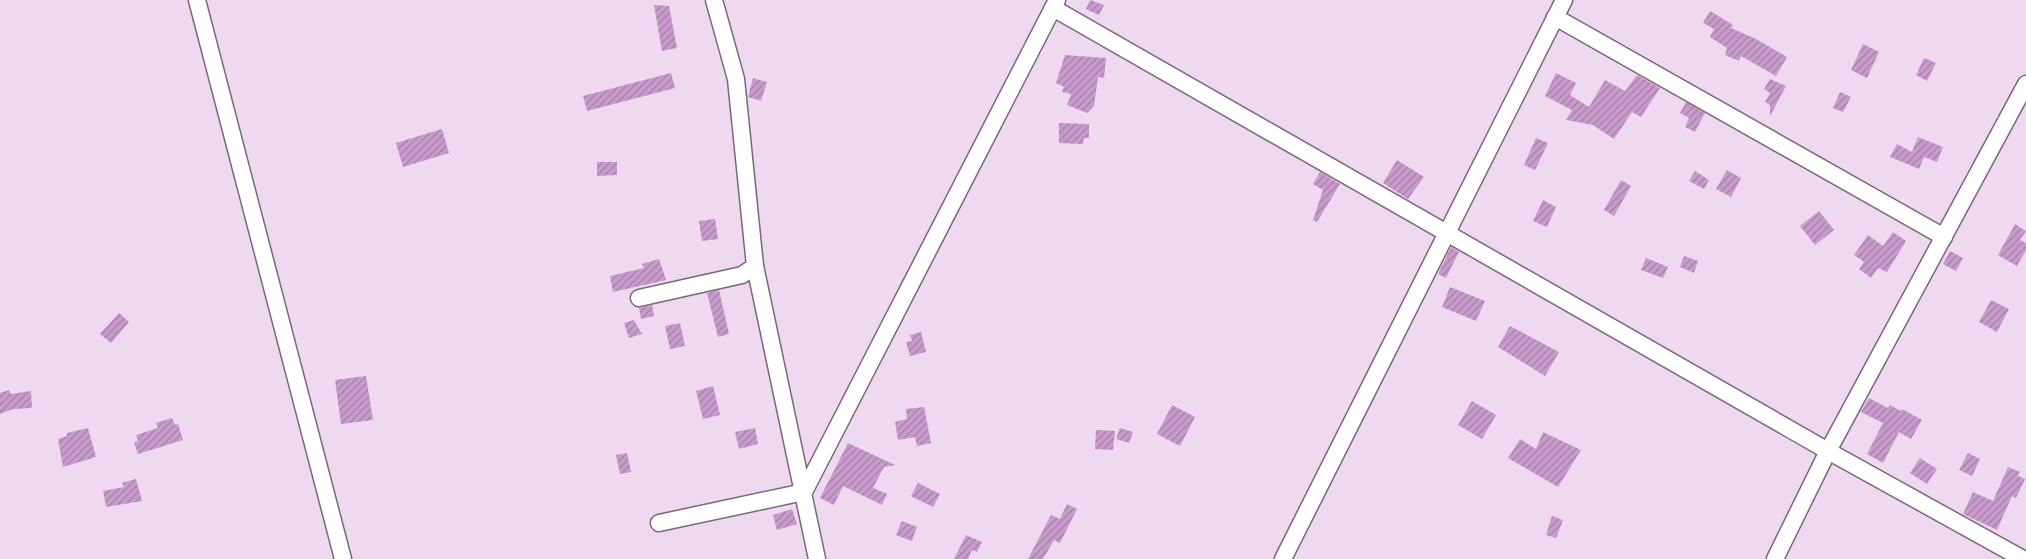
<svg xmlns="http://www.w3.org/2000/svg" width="2026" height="559" font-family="Inter,sans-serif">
<defs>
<pattern id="building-hatch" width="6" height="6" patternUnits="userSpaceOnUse" patternTransform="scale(1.25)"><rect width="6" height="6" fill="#c99bcd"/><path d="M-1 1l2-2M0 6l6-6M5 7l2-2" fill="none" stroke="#a37ea7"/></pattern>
</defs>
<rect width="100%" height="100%" fill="#efd9f1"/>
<g fill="url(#building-hatch)">
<polygon points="1090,0 1104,5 1099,15 1086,9"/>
<polygon points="654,5 669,6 677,48 662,51"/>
<polygon points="1710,11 1733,25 1731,28 1756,39 1787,57 1776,76 1741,56 1739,61 1725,55 1727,48 1710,37 1714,29 1703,23"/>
<polygon points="1863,44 1879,52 1867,78 1851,70"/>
<polygon points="1065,55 1106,58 1104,78 1098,77 1094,106 1087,113 1067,105 1071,94 1062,92 1064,87 1056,83"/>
<polygon points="1924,58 1936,63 1927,81 1916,75"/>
<polygon points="671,73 675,88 587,111 583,96"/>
<polygon points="1556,73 1576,83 1570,95 1589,107 1605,80 1625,91 1637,75 1660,88 1641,117 1632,112 1614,139 1593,125 1566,120 1572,110 1545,96"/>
<polygon points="753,78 767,82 761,101 748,97"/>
<polygon points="1770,79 1786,86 1770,116 1770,105 1765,102 1770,93 1764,89"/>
<polygon points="1840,92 1851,97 1843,112 1833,108"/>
<polygon points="1686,102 1705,113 1695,132 1685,127 1689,118 1680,113"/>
<polygon points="1059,123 1089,124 1089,138 1084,138 1083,144 1059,143"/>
<polygon points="442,129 449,153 403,167 396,143"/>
<polygon points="1918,137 1943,147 1937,162 1924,157 1919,169 1890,157 1897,144 1912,152"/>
<polygon points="1536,138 1548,143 1535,170 1524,165"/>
<polygon points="1397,160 1424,177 1408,199 1383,183"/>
<polygon points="597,162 617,162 617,175 597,176"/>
<polygon points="1727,170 1741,178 1731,197 1716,189"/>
<polygon points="1695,171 1709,180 1704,189 1689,181"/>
<polygon points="1320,172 1340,184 1317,222 1313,220 1323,190 1313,184"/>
<polygon points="1621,180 1631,186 1614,216 1604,210"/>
<polygon points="1543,200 1556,207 1547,227 1533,221"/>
<polygon points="1819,211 1834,230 1815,245 1800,226"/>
<polygon points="715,219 718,239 702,241 699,221"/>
<polygon points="2015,224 2026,231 2020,240 2026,243 2026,250 2017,266 1998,255"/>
<polygon points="1893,232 1906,241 1887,272 1878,268 1871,278 1859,269 1864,262 1854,255 1868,235 1883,246"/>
<polygon points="1451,247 1459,252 1446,278 1438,274"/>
<polygon points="1950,251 1963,258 1956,271 1943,264"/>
<polygon points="1684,256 1698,261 1694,273 1680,267"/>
<polygon points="1646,258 1668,267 1663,278 1641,270"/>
<polygon points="659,259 666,280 613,292 610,276 644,268 642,264"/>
<polygon points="1450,287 1485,301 1476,321 1442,307"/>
<polygon points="719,290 729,334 718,337 707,293"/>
<polygon points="1991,300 2009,309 1997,332 1979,322"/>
<polygon points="652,305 654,316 641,319 639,308"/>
<polygon points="119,313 129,322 111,343 100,334"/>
<polygon points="634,320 642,334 629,338 624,323"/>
<polygon points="680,323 685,346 670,349 665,326"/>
<polygon points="1510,326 1559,352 1545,376 1498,347"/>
<polygon points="921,332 926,352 910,356 906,342 912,341 910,335"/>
<polygon points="366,376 373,420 341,424 335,380"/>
<polygon points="713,386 720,415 703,419 696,391"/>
<polygon points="9,390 11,394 31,391 32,408 13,409 0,414 0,393"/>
<polygon points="1869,398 1888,408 1890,405 1901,411 1902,409 1922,420 1911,439 1899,432 1883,463 1867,454 1883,423 1861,412"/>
<polygon points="1472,401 1496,415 1482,439 1458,425"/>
<polygon points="1172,405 1195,417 1180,446 1157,434"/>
<polygon points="924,407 931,443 917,446 915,437 898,440 895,422 907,419 906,409"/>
<polygon points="172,418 175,425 178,424 183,440 138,454 134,443 138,441 136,435 158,428 156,423"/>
<polygon points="88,428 96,457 63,467 58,439 67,436 67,433"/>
<polygon points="755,428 758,444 739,449 735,432"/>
<polygon points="1120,428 1133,432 1129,443 1116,439"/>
<polygon points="1096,430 1115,431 1113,450 1095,449"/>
<polygon points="1543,432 1581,450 1558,487 1508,458 1520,439 1536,449"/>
<polygon points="848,443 895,465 884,467 873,488 887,494 882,505 843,486 834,505 820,498"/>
<polygon points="627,453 631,472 620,474 616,455"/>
<polygon points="1968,453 1980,459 1972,476 1959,470"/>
<polygon points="1920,458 1937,469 1927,484 1910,473"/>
<polygon points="2008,467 2020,472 2018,476 2025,479 2016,498 2012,496 1997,530 1963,514 1973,492 1993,501"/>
<polygon points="136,479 142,501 106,507 103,491 124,487 122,483"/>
<polygon points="918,483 940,494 933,507 911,496"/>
<polygon points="1067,504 1077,509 1060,543 1054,540 1043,559 1028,559 1051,515 1060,519"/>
<polygon points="792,509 797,524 777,530 773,515"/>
<polygon points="1552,516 1563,520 1556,538 1546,535"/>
<polygon points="902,521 917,527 912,541 896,535"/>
<polygon points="966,535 982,542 977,552 972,550 968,559 954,559"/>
</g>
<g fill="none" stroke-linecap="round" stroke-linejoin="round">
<defs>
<g id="minor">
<polyline points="197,0 343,559"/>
<polyline points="714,0 736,79 755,266 817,559"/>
<polyline points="1053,8 1828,451 2023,559"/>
<polyline points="1555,17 1944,237"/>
<polyline points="639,298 742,275 755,266"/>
<polyline points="659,523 804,492 1057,0"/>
<polyline points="1283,559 1564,0"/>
<polyline points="1775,559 1828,451 2026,84"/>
</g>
</defs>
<use href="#minor" stroke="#7a677c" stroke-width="19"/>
<use href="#minor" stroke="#fff" stroke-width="16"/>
</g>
</svg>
